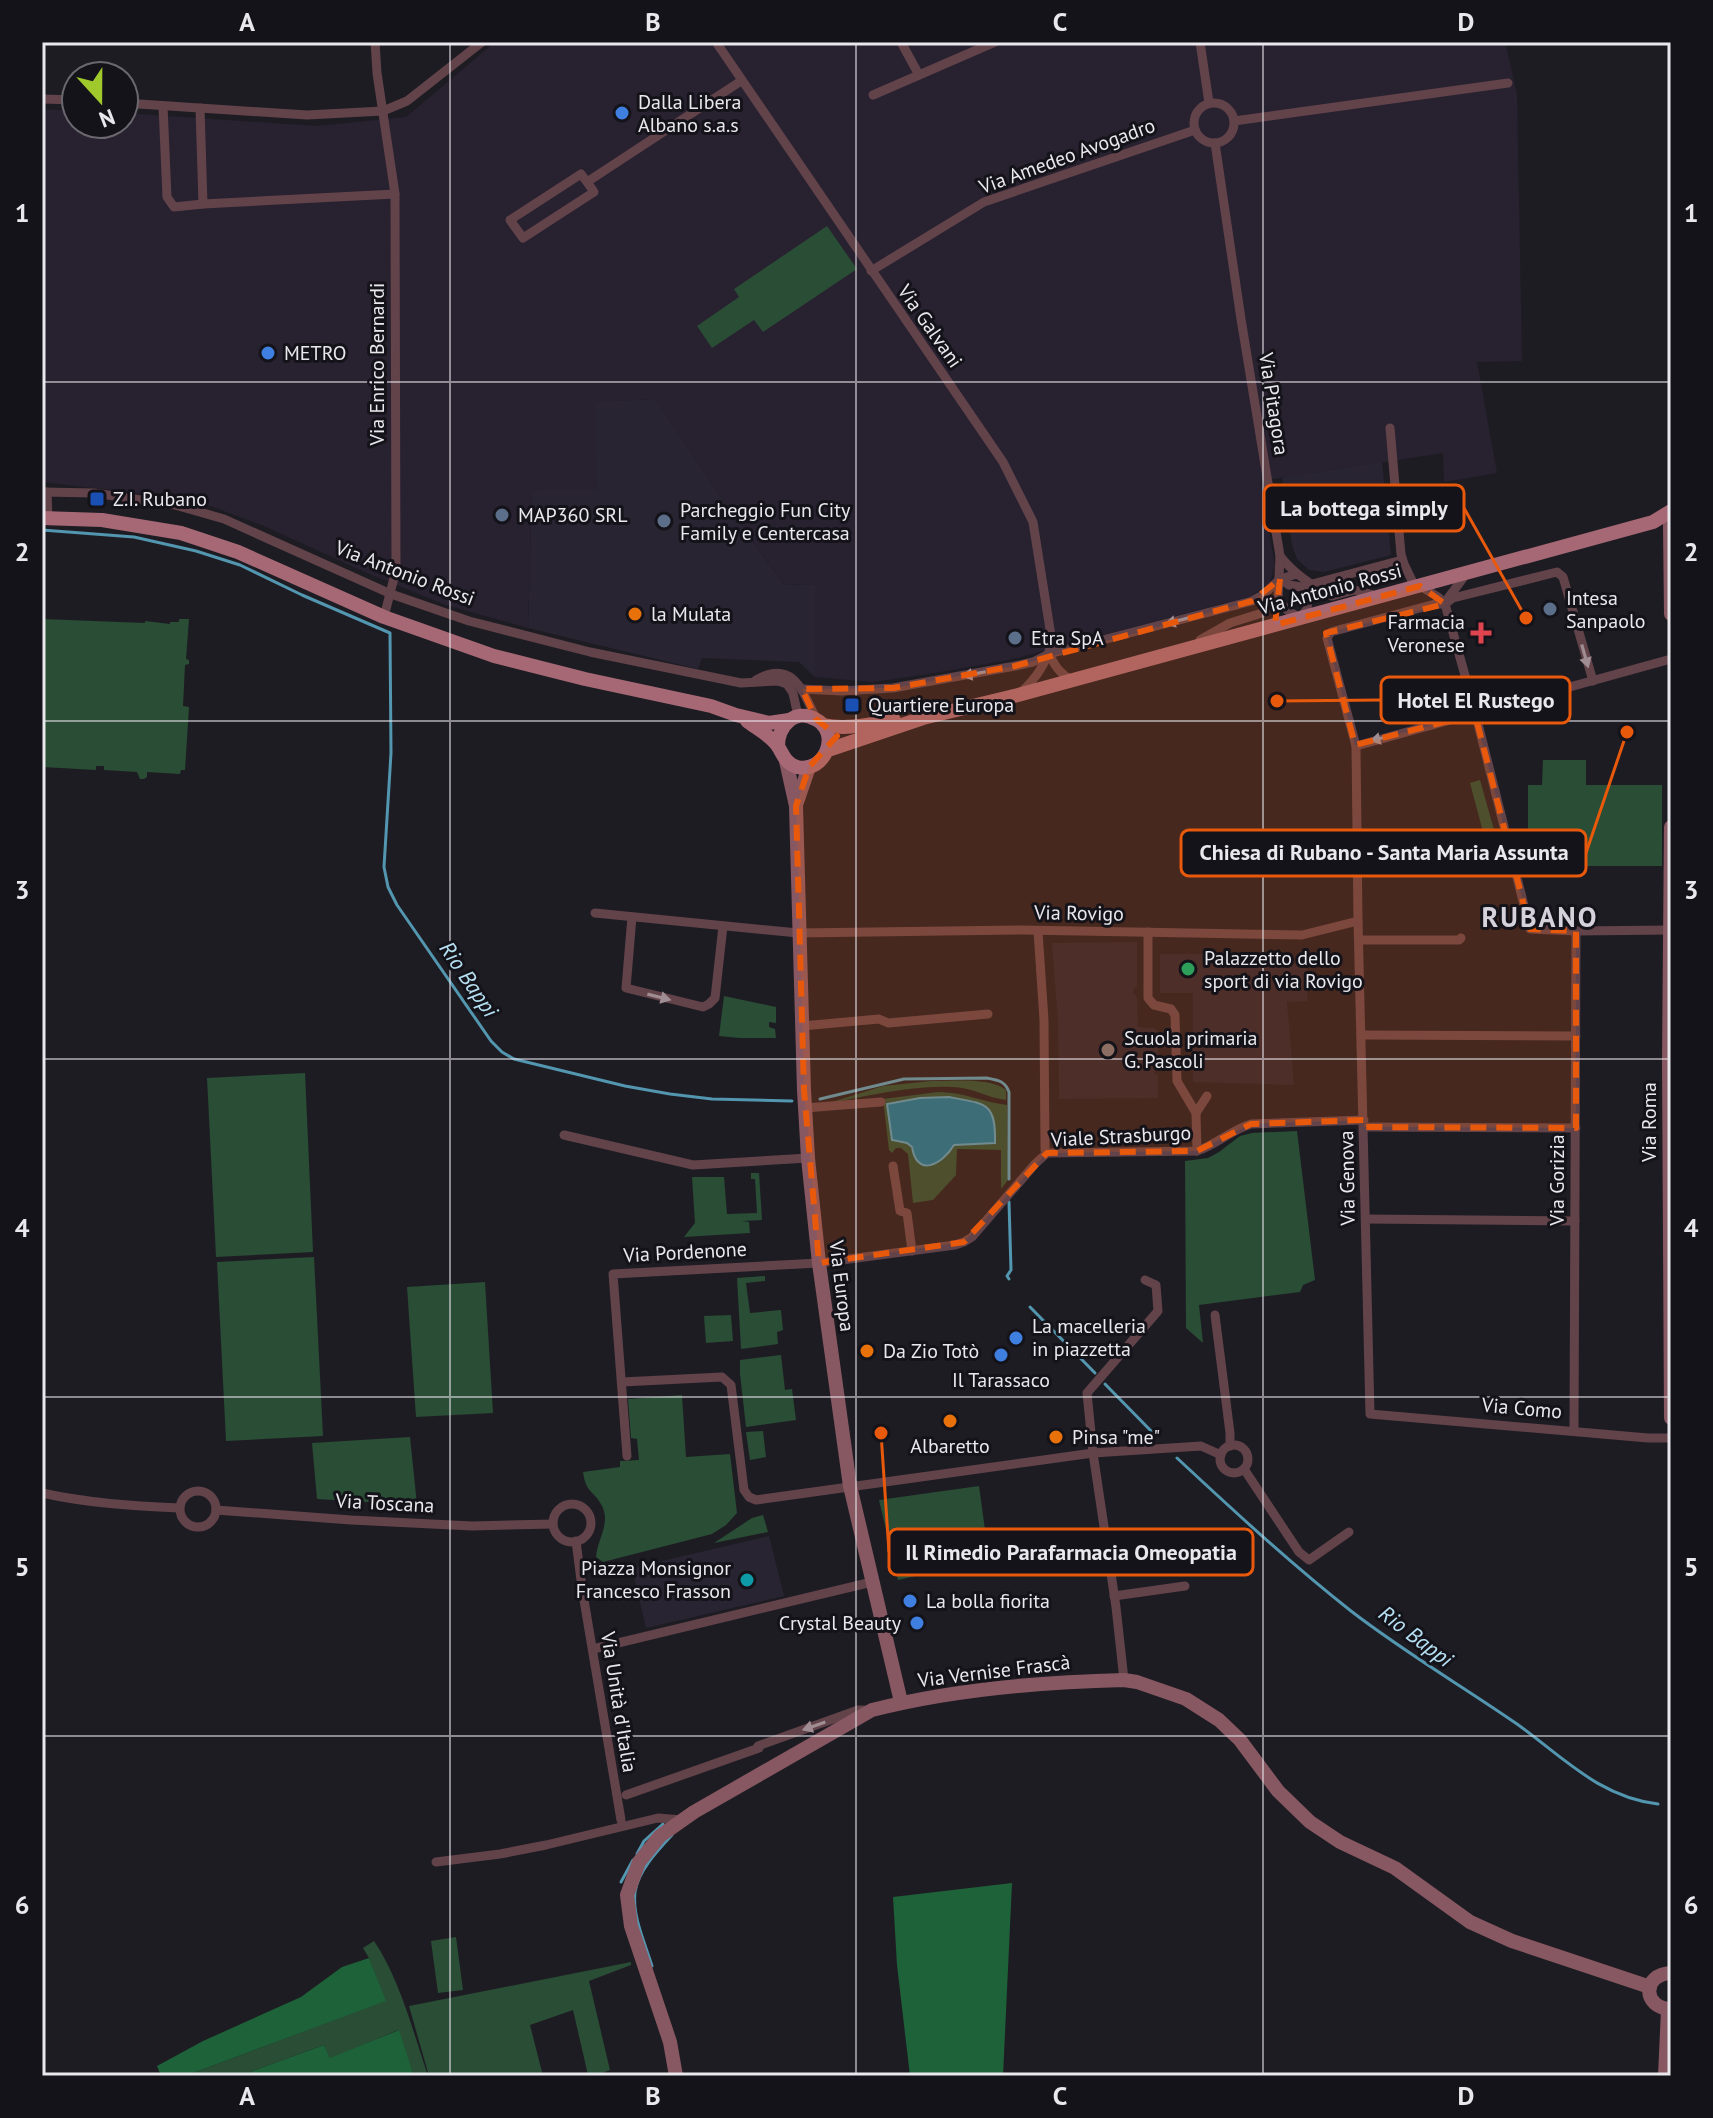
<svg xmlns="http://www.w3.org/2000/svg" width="1713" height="2118" font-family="'PT Sans',sans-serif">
<rect width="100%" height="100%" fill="#1e1c23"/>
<g fill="#282431">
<polygon points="656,399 713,485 784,585 815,584 815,677 799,662 702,658 698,669 528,628 532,490 595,401"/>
<polygon points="1382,462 1391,555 1324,572 1309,570 1297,559 1292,545 1282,477"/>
<polygon points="1137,942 1137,986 1133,989 1133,993 1137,997 1138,1027 1154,1028 1158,1032 1158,1068 1154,1069 1155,1075 1158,1075 1158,1098 1059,1099 1058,1021 1052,943"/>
<polygon points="1218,952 1239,952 1239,964 1307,964 1307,1001 1287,1002 1294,1085 1193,1082 1193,993 1160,993 1160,954 1216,954"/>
<polygon points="769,1536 784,1596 646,1628 632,1568"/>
</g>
<polygon fill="#282130" points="495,42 1505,42 1517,94 1522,361 1477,362 1497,473 1444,482 1443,453 1260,481 1275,566 1270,583 1251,596 1009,660 923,675 872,682 815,677 815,584 784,585 713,485 655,399 595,402 597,489 532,490 528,628 446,605 367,573 264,526 194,500 42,482 42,109 76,111 76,124 124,124 124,113 317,126 406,117"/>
<g fill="#294d35" fill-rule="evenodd">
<polygon points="827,226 857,269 763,332 754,320 712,348 697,326 739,297 734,289"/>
<polygon points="42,619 145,623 145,621 170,624 170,622 179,622 179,619 189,619 186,659 189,660 189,664 185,665 183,706 189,707 185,770 181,770 180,774 147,772 147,777 144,779 140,779 137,772 104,770 104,766 96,766 96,770 42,767"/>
<polygon points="1543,760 1586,760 1586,785 1662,785 1662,866 1528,866 1528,785 1542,785"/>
<polygon points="1480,780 1498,844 1487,847 1470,783"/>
<polygon points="724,996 776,1007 776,1023 769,1022 769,1027 775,1029 776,1038 740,1038 719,1036"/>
<polygon points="305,1073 313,1252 216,1257 207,1078"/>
<path d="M931,1081C951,1081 991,1077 1006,1090V1100C988,1098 971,1087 952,1087C911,1085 869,1096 829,1103L883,1086Z"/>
<path d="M938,1092C964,1092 982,1102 1007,1105L1008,1180L1001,1189V1150L957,1149L956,1175L933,1200L913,1203L908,1154L901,1148H896L892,1153L889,1150L883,1099ZM949,1097L995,1143L953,1145C946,1158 935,1168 920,1164L888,1104L920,1098Z"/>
<polygon points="1297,1131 1315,1280 1303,1285 1300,1292 1199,1305 1203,1343 1186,1328 1185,1161 1208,1158 1219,1152 1240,1136 1252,1133"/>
<polygon points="751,1173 759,1173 762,1220 742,1221 749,1222 750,1233 684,1237 695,1223 692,1177 724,1177 727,1214 757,1213 755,1179 751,1179"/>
<polygon points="314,1257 323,1436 226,1441 217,1262"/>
<polygon points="765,1276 765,1281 746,1283 750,1313 781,1310 783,1330 777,1332 778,1344 741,1349 737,1278"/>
<polygon points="485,1282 493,1413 416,1417 407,1287"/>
<polygon points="731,1315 733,1341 706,1343 704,1316"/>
<polygon points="781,1355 785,1390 792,1389 796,1420 746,1427 740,1374 740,1360"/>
<path d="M682,1395L686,1457L730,1454L737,1513L726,1525L712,1534L603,1562L596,1557C597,1540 611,1523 602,1506C594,1490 586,1494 583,1472L620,1467V1461L639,1460L637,1439L631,1438L628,1399Z"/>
<polygon points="763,1431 766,1457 750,1460 746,1432"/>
<polygon points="410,1437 417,1505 317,1499 312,1443"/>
<polygon points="979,1486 989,1559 898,1580 879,1500"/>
<polygon points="763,1515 768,1532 714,1543 752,1518"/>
<polygon points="456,1937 463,1990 438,1993 431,1941"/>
<path d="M374,1941C399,1977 414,2034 428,2076H414L398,2030L330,2059L324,2045L239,2076H185L385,2001L369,1958L363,1948Z"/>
<polygon points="631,1962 631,1965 589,1981 610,2070 594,2076 586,2076 588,2075 573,2010 530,2025 543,2076 429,2076 409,2006"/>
</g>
<g fill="#1e6239">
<polygon points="1012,1883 1003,2076 910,2076 897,1965 893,1897"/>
<polygon points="369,1958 386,2001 185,2076 161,2076 157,2066 203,2041 301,1997 342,1967"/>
<polygon points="399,2030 414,2076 239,2076 324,2045 330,2058"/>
</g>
<path fill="#137394" stroke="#5396af" stroke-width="2" d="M949,1097C986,1104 996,1102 995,1143L954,1145C942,1165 917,1178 912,1147L907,1143L892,1140L887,1104L920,1098Z"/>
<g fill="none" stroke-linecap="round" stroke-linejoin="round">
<g stroke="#5396af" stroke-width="3">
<polyline points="42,530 134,537 196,551 240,565 302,595 390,633 391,753 384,867 388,887 397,905 491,1041 502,1052 514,1059 625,1086 670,1094 712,1099 792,1101"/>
<path d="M820,1099L904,1079L987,1078C998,1080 1005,1081 1009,1092V1179"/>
<polyline points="1009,1279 1007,1276 1011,1270 1009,1202"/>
<polyline points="1030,1307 1095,1373"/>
<polyline points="1105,1384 1154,1434"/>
<path d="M1177,1458C1234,1511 1290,1563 1351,1611C1404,1652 1462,1686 1517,1724C1563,1757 1599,1797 1658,1804"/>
<polyline points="637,1854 644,1841 663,1824"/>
<polyline points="621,1882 633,1860"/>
<path d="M652,1966C645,1943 632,1916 635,1892C638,1871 658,1850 672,1835"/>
</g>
<g stroke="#62434a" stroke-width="9">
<polyline points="375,42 377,73 395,194 396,570 384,617"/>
<path d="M716,42L1003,462L1033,522L1052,642C1046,663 1037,678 1020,693"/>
<polyline points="901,42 919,75"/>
<polyline points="1200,42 1209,103"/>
<polyline points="873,95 995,42"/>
<polyline points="42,99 76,100"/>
<circle cx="1214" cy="123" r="20"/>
<polyline points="124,103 307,115 383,111 407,101 482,42"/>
<polyline points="163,106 167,197 174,207 203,204"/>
<polyline points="200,108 203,204 395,194"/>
<polyline points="1234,121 1508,83"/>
<path d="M1215,143L1241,319L1280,556C1294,574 1312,586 1332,596L1355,590L1377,596"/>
<polyline points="587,182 594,192 523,238 510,220 581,174 587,182 741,81"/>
<polyline points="871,271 984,202 1195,130"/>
<polyline points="1390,428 1401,554 1404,564 1415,587"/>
<polyline points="42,492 94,493 175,505 224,519 391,594 469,621 590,652 741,683 778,681 787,684 793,693 798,716"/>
<polyline points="47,492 48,518"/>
<polyline points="1280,579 1289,585 1301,587 1402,560"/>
<polyline points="1420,586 1438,597 1445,604 1473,704 1530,929 1576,931 1671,930"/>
<polyline points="1278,599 1287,610 1300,618 1307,609 1310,584"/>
<polyline points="1446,601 1466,574"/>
<polyline points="1200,640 1230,623 1262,613 1278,599 1280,556"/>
<path d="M1049,654C1055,666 1060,674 1072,680"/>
<path d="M756,680C793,659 803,691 816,719"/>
<polyline points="1593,681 1563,577 1557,572 1453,598 1445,604 1435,604 1331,632 1327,638 1356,746 1358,921 1370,1414 1648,1438 1671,1438"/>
<polyline points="802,689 841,691 893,688 1015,666 1033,662 1049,654 1252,601 1263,595 1280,579 1297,574"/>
<polyline points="1356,746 1671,659"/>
<polyline points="595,913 798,933 1023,930 1302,935 1358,921"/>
<polyline points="632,917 626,988 703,1007 709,1004 715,998 723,926"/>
<polyline points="1038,931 1044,1020 1045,1150 1047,1153"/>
<polyline points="1148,932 1148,998 1154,1005 1171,1009 1175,1015 1177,1081 1196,1113 1197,1151"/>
<polyline points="1359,940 1459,940 1461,938"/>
<polyline points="802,1026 879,1019 888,1023 988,1014"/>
<polyline points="1361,1035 1576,1036"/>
<polyline points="805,1108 881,1102"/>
<polyline points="1196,1113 1207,1096"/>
<polyline points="1364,1127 1576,1128"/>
<polyline points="564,1135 693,1165 808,1158"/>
<polyline points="893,1166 900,1211 907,1213 912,1251"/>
<polyline points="1366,1219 1575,1221"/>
<polyline points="1215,1315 1230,1433 1230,1446"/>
<polyline points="622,1382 722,1377 731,1385 744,1490 749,1497 756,1500 1093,1453 1201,1446 1221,1455"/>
<polyline points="1574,1430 1576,931"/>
<circle cx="1234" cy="1459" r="14"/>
<path d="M627,1456L613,1274L819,1263L955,1245L964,1242L972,1237L1035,1164L1047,1153L1197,1151C1216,1145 1231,1130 1251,1124L1364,1120"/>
<polyline points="1244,1469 1299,1552 1309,1560 1349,1532"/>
<circle cx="198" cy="1509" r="18"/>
<path d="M42,1493C87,1503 133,1506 179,1508"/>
<circle cx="572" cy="1523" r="19"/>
<polyline points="216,1510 351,1520 472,1526 553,1524"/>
<polyline points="576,1541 582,1588 621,1820"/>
<polyline points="1114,1596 1185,1586"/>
<polyline points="593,1649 872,1582"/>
<polyline points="1124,1680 1116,1607 1093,1453 1087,1393 1158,1311 1156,1285 1145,1280"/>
<polyline points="758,1746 858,1710 864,1710"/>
<polyline points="626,1795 759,1748"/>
<polyline points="436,1862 500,1854 546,1845 658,1818 682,1820"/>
</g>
<g stroke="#885862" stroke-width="14">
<polyline points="1670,525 1671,614"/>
<polyline points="786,761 796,806 804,1090 808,1158 819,1263 850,1486 901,1702"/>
<polyline points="796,805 809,767"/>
<polyline points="1671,827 1669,1062 1671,1418"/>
<path d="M1671,1973C1642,1974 1642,2008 1671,2009"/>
<path d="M676,2076L670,2042L631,1926L627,1895L639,1862L660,1836L694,1812L872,1710C954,1689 1039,1682 1124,1680L1137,1682L1186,1699L1219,1720L1240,1740L1278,1791L1310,1822L1340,1842L1395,1868L1470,1922L1512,1941L1650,1987"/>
<polyline points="1665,2076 1668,2010"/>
</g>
<g stroke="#a66875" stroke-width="14">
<polyline points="42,518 102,520 181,533 238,552 384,617 494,656 585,679 711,706 736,715 769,723 789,720"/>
<path d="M747,721C756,728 770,735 777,745C783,753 784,763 797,767C825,774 842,732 815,719C795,708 778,726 778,746"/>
<path d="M823,725C847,730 871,724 894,720"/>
<polyline points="828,750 923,718 1018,695 1653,522 1671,511"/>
</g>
</g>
<defs><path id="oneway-solid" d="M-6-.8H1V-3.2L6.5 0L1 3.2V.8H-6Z" transform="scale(2)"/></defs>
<g fill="#9f8d93">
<use href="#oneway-solid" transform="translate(1177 621) rotate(165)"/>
<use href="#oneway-solid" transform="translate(1585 656) rotate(74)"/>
<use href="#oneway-solid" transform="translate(974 674) rotate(169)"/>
<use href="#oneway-solid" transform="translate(1382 738) rotate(165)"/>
<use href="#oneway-solid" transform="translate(659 997) rotate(14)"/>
<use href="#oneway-solid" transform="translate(814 1726) rotate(161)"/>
</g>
<path fill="#e8590c" fill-opacity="0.2" stroke="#e8590c" stroke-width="6" stroke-dasharray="16 10" stroke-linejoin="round" d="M1280,579L1275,625L1420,586L1445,604L1326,633L1355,745L1475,714L1530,929L1576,931V1128L1364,1127V1120L1251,1124L1197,1151L1047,1153L964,1242L819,1263L804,1090L796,806L809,767L837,736L816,719L802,689L893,688L1015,666L1252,601Z"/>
<path fill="none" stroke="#e9e8ed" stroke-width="2" stroke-opacity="0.55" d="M450,42V2076M856,42V2076M1263,42V2076M42,382H1671M42,721H1671M42,1059H1671M42,1397H1671M42,1736H1671"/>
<g fill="#3f7fe0" stroke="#15131a" stroke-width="3">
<circle cx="622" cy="113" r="8"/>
<circle cx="268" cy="353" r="8"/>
<circle cx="1016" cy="1338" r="8"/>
<circle cx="1001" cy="1355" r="8"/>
<circle cx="910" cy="1601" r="8"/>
<circle cx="917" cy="1623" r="8"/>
</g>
<g fill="#1a4fb4" stroke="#15131a" stroke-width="3">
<rect x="89" y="491" width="16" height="16" rx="4"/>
<rect x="844" y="697" width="16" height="16" rx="4"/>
</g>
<g fill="#5c6f8a" stroke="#15131a" stroke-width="3">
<circle cx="502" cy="515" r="8"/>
<circle cx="664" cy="521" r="8"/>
<circle cx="1550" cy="609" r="8"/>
<circle cx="1015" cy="638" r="8"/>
</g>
<g fill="#e8710a" stroke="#15131a" stroke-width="3">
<circle cx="635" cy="614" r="8"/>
<circle cx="867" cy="1351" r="8"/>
<circle cx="950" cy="1421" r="8"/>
<circle cx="1056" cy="1437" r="8"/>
</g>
<path fill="#e0444e" stroke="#15131a" stroke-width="3" d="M1477 621h8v8h8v8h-8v8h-8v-8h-8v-8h8z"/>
<circle fill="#2e9e5b" stroke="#15131a" stroke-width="3" cx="1188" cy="969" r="8"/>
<circle fill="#8d6e63" stroke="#15131a" stroke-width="3" cx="1108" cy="1050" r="8"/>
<circle fill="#0f9aa8" stroke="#15131a" stroke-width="3" cx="747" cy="1580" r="8"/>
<g text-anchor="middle" stroke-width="6" stroke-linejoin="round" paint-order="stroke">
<g font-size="20" fill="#e9e8ed" stroke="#15131a" text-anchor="start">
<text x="638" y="109">Dalla Libera<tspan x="638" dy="23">Albano s.a.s</tspan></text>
<text x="284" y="360">METRO</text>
<text x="113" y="506">Z.I. Rubano</text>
<text x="680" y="517">Parcheggio Fun City<tspan x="680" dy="23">Family e Centercasa</tspan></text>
<text x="518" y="522">MAP360 SRL</text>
<text x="1566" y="605">Intesa<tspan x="1566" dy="23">Sanpaolo</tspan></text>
<text x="651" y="621">la Mulata</text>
<text x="1465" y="629" text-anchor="end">Farmacia<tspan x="1465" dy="23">Veronese</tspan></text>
<text x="1031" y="645">Etra SpA</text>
<text x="868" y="712">Quartiere Europa</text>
<text x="1204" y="965">Palazzetto dello<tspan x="1204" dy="23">sport di via Rovigo</tspan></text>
<text x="1124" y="1045">Scuola primaria<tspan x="1124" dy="23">G. Pascoli</tspan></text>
<text x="1032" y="1333">La macelleria<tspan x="1032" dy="23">in piazzetta</tspan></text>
<text x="883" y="1358">Da Zio Totò</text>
<text x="1001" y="1387" text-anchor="middle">Il Tarassaco</text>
<text x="1072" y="1444">Pinsa "me"</text>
<text x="950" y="1453" text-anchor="middle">Albaretto</text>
<text x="731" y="1575" text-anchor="end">Piazza Monsignor<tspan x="731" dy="23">Francesco Frasson</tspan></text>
<text x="926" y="1608">La bolla fiorita</text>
<text x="901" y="1630" text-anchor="end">Crystal Beauty</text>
</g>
<g font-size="20" fill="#e9e8ed" stroke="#15131a">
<text transform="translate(1067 156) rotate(-20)" y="7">Via Amedeo Avogadro</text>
<text transform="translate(930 326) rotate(55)" y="7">Via Galvani</text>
<text transform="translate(377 364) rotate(-90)" y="7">Via Enrico Bernardi</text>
<text transform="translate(1274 404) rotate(81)" y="7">Via Pitagora</text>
<text transform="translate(405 573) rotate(21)" y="7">Via Antonio Rossi</text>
<text transform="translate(1330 589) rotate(-15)" y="7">Via Antonio Rossi</text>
<text transform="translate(1079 913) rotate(1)" y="7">Via Rovigo</text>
<text transform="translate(1649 1122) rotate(-90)" y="7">Via Roma</text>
<text transform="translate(1121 1136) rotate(-3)" y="7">Viale Strasburgo</text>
<text transform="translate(1347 1178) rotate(-91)" y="7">Via Genova</text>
<text transform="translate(1557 1180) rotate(-90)" y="7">Via Gorizia</text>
<text transform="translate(685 1252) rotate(-3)" y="7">Via Pordenone</text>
<text transform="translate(842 1286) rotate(83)" y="7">Via Europa</text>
<text transform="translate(1522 1408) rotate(5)" y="7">Via Como</text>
<text transform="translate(385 1503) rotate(3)" y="7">Via Toscana</text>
<text transform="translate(994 1671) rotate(-7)" y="7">Via Vernise Frascà</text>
<text transform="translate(619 1702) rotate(81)" y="7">Via Unità d'Italia</text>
</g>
<g font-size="22" font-style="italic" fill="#b6e0f3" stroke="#15131a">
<text transform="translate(469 979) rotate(56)" y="8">Rio Bappi</text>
<text transform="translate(1416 1636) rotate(37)" y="8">Rio Bappi</text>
</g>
<g font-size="28" font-weight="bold" letter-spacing="2" fill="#d5d2dc" stroke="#15131a">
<text x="1540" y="927">RUBANO</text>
</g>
</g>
<path fill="none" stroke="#e8590c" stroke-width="3" d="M1526 618L1464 508M1277 701L1381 700M1627 732L1586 853M881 1433L889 1552"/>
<g fill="#e8590c" stroke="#15131a" stroke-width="3">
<circle cx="1526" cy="618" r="8"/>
<circle cx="1277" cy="701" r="8"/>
<circle cx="1627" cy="732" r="8"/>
<circle cx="881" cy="1433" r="8"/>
</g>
<g fill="#15131a" stroke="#e8590c" stroke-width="3">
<rect x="1264" y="485" width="200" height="46" rx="8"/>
<rect x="1381" y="677" width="189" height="46" rx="8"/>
<rect x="1181" y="830" width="405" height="46" rx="8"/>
<rect x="889" y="1529" width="364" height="46" rx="8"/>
</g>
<g font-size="22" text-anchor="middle" font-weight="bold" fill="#e9e8ed">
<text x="1364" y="516">La bottega simply</text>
<text x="1476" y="708">Hotel El Rustego</text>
<text x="1384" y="860">Chiesa di Rubano - Santa Maria Assunta</text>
<text x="1071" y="1560">Il Rimedio Parafarmacia Omeopatia</text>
</g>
<rect width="1713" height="2118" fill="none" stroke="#15131a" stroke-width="88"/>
<g transform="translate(100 100) rotate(159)"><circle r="38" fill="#15131a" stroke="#6a686e" stroke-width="2"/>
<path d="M0-6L14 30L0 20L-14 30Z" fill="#a0c92b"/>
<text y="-12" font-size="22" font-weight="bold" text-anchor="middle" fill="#e9e8ed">N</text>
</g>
<rect x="44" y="44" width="1625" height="2030" fill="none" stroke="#e9e8ed" stroke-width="3"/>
<g font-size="26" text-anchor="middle" font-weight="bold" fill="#e9e8ed">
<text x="247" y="31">A</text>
<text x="653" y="31">B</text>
<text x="1060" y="31">C</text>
<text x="1466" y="31">D</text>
<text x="22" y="222">1</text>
<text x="1691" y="222">1</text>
<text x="22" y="561">2</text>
<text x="1691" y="561">2</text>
<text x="22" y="899">3</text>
<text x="1691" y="899">3</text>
<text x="22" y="1237">4</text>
<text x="1691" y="1237">4</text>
<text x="22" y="1576">5</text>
<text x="1691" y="1576">5</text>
<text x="22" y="1914">6</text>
<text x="1691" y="1914">6</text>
<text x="247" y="2105">A</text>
<text x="653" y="2105">B</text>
<text x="1060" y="2105">C</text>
<text x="1466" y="2105">D</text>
</g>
</svg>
